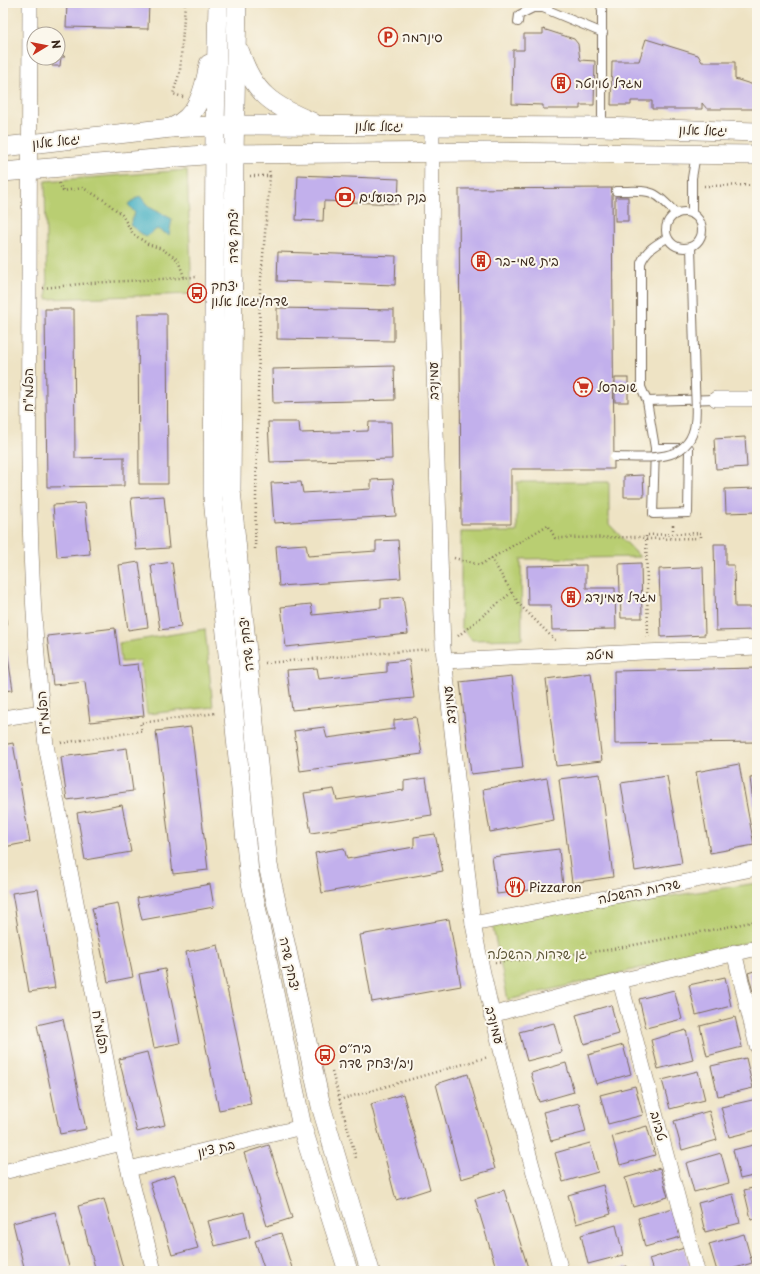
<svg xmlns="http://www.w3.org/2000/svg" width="760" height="1274" font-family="'Playpen Sans','Playpen Sans Hebrew',sans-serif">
<rect width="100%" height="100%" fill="#fbf7ec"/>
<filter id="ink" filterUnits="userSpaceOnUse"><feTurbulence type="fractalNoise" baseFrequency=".025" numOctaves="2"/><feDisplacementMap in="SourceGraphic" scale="8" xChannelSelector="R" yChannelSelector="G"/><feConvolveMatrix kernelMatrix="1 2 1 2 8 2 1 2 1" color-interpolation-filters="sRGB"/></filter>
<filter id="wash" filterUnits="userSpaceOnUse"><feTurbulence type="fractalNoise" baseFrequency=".012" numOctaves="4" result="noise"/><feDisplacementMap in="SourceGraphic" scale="16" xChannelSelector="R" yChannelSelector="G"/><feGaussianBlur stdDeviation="0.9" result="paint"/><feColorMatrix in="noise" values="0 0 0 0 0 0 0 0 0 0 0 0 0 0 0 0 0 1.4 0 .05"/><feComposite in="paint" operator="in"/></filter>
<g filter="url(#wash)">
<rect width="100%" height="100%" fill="#eee3c4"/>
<g fill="#b9ce72" stroke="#7a7c48">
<polygon points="187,170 192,294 47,299 45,181"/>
<polygon points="517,482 609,482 609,524 640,557 521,559 522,639 472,640 461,627 461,532 517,532"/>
<polygon points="205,629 213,707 147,714 140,661 121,662 119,643"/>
<polygon points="757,883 757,940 508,1000 492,923"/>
</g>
<polygon fill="#45b0c3" stroke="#406d70" points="140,196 149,207 172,219 169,235 157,229 146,237 130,225 135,213 128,204"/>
<g id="blocks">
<g fill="#c2b0ec">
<polygon points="67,3 149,3 148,29 66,27"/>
<polygon points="543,29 574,39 578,44 580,60 595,61 594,105 580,105 580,109 543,109 543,105 512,104 513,50 524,50 524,34 543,34"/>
<polygon points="646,39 698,55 702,62 735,62 735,79 757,86 757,109 707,109 702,103 702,109 652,109 652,101 631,101 631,105 611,105 612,61 639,61"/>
<polygon points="58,50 65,57 61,57 60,66 52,66 52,58 58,58"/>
<polygon points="298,175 399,179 398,204 324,201 323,221 296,220"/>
<polygon points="612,188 614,469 511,469 511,524 461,524 459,189"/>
<rect x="615" y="197" width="13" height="24"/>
<polygon points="755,207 757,207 757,228 756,228"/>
<polygon points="278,252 396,256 395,285 277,281"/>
<polygon points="277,308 394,310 394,341 277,339"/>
<polygon points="45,309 74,309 75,458 124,457 124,486 47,487"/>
<polygon points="138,314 167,314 168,484 139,484"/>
<polygon points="394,366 395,400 273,403 272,369"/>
<rect x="615" y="378" width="13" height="24"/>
<polygon points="268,422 299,422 300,433 368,431 369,422 391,422 392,459 270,462"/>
<polygon points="745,437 747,467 716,469 714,439"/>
<polygon points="643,475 644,497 624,497 624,476"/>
<polygon points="393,479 396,516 274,523 271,483 301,482 303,493 371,489 371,480"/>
<polygon points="757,488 757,512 726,513 725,489"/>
<polygon points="164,496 169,548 136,550 131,498"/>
<polygon points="85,503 90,554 57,557 53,505"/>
<polygon points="398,540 401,578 279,586 276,546 306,544 308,556 376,551 376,541"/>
<polygon points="714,544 726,544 726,565 734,565 735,607 754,607 755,630 716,631"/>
<polygon points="139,562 148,627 128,630 119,565"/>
<polygon points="172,562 181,627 160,630 151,565"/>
<polygon points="641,563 642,618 621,618 619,564"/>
<polygon points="586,565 586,588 615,588 616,629 552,630 551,605 528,605 527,566"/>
<polygon points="703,567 705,635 661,637 659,569"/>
<polygon points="403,597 408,634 286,647 281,607 311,604 313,615 381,608 381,599"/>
<polygon points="3,602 7,626 3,627"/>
<polygon points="115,628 120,666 138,664 144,716 90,722 85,682 53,685 47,636"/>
<polygon points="3,638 5,638 13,690 3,691"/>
<polygon points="409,660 414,698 292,710 287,670 317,668 319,679 387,672 387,662"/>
<polygon points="757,668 757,742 615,744 614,671"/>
<polygon points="591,673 602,761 556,766 546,679"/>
<polygon points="512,676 523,768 471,774 460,682"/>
<polygon points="416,717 422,754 300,771 294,731 324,727 327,738 394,729 394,720"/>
<polygon points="191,727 208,870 173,874 156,731"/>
<polygon points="13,743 30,842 4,847 3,745"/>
<polygon points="127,748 133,791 67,800 61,757"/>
<polygon points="739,764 754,845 710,853 696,772"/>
<polygon points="600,774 613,877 572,883 559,779"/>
<polygon points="667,776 682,863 635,871 621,783"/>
<polygon points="757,777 757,825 756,825 750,778"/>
<polygon points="426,778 432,815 311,833 304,793 334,789 337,800 404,790 404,781"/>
<polygon points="547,778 554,820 490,832 483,789"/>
<polygon points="122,805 131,852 85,860 77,813"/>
<polygon points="435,834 443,871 322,893 315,853 344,848 347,859 414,847 414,837"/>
<polygon points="559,849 563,886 497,894 492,857"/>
<polygon points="210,884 214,907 142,920 137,898"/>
<polygon points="38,889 55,988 29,992 12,893"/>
<polygon points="118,903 133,977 108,982 92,908"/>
<polygon points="449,919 461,986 372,1002 360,935"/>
<polygon points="218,945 251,1104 219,1110 186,952"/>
<polygon points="165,969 180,1043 154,1048 139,974"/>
<polygon points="757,970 757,991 753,992 748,973"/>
<polygon points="725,977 731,1006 696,1015 689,985"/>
<polygon points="674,990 682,1019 646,1028 639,999"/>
<polygon points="611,1005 619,1034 584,1044 576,1015"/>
<polygon points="735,1017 742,1047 707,1056 700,1026"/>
<polygon points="63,1019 86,1129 60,1134 37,1025"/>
<polygon points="554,1023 562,1052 527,1061 519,1032"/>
<polygon points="686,1030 693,1060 658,1069 651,1040"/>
<polygon points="623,1045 631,1074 596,1084 588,1055"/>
<polygon points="147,1052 165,1125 137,1132 119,1059"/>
<polygon points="746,1058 753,1088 718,1096 711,1066"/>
<polygon points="566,1063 574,1092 539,1102 531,1073"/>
<polygon points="698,1071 705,1100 670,1109 662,1080"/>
<polygon points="468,1074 495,1169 461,1179 436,1084"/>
<polygon points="635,1086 643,1115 608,1124 600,1095"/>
<polygon points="403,1094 430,1189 396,1200 371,1104"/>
<polygon points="757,1099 757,1130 729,1137 721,1107"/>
<polygon points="579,1103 586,1132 551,1141 543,1112"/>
<polygon points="709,1111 717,1140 682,1150 674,1121"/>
<polygon points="647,1126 655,1155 620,1165 612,1136"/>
<polygon points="590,1143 598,1172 563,1182 555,1153"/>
<polygon points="757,1144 757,1175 740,1179 733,1150"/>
<polygon points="269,1145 292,1218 267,1226 244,1153"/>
<polygon points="721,1153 729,1183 694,1192 686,1163"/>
<polygon points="660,1168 668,1197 633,1207 625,1178"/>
<polygon points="175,1175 198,1248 172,1255 150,1183"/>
<polygon points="603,1185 611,1214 576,1224 568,1195"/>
<polygon points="757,1187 757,1218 751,1219 744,1190"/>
<polygon points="504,1190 529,1271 497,1271 475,1199"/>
<polygon points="733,1194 740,1223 705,1232 698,1203"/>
<polygon points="104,1199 124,1271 96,1271 78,1206"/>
<polygon points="673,1208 680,1237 645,1247 638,1218"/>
<polygon points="55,1212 70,1271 25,1271 13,1223"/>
<polygon points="244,1212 250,1237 215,1246 208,1221"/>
<polygon points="616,1225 623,1255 588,1264 581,1235"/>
<polygon points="281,1233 293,1271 265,1271 255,1241"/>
<polygon points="744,1234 752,1263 725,1271 717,1271 709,1244"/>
<polygon points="684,1248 691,1271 653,1271 649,1259"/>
<polygon points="627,1266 629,1271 610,1271"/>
</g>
</g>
</g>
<g filter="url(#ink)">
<use href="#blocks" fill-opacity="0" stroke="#7a6b58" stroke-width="1"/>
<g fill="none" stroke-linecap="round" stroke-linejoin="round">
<defs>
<g id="service">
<polyline points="600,3 602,10 602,127"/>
<polyline points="518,22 519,15 533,8 543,8 603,33"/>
<path d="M616,191C649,191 653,187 676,214"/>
<circle cx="684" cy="230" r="18"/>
<polyline points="692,214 692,178 696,154"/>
<path d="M667,238C655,245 646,250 641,263V387L647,401L716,399"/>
<polyline points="691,247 695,383"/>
<polyline points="647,401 655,448 653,514 688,513 689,448 655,448"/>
</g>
<g id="minor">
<path d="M30,3C29,99 29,195 29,291C28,443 27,594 46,745L122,1143L154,1271"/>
<path d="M432,127L431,277L443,648L473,924C495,1041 530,1156 561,1271"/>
<polyline points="716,399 757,399"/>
<polyline points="444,661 757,647"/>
<polyline points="3,718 42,712"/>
<polyline points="473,924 757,868"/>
<polyline points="734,952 757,1046"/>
<polyline points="620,981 697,1271"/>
<polyline points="491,1015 620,981 757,948"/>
<polyline points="129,1169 302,1127"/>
<polyline points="3,1172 122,1143"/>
</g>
<g id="tertiary">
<polyline points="218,3 215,126 213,498 249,873 302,1127 348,1271"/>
<polyline points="237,3 234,154 231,490 268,865 321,1106 370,1271"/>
<path d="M240,52C253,93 273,106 312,122"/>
<path d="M171,128C198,117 204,91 209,64"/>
<polyline points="3,147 171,128 234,125 602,127 757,132"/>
<polyline points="3,172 215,154 488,152 757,155"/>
</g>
</defs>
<use href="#service" stroke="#7a6b58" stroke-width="10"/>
<use href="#minor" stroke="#7a6b58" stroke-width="16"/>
<use href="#tertiary" stroke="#7a6b58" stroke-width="20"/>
<g stroke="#7a6b58" stroke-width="2.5" stroke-dasharray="1 3" stroke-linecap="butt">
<polyline points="183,97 173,94 180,71 185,3"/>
<polyline points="250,176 270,176 269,169"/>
<polyline points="59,183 63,191 83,188 104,200 122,215 133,234 148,244 162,249 178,260 184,277"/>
<polyline points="704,186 757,185"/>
<polyline points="43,288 90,283 197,277"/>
<polyline points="255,549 260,290 270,176"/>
<polyline points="454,558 480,565 548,525 555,538 640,537 647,539 701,538 701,533 673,534 673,524"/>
<polyline points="491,558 519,604 556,641"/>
<polyline points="458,636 512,592"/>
<polyline points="648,637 646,535 673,534"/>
<polyline points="265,663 429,649"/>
<polyline points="61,743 142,731 140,723 217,713"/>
<polyline points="495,963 608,950 757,921"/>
<polyline points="332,1072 356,1158"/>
<polyline points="339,1100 488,1057"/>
</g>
<use href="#service" stroke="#fff" stroke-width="8"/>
<use href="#minor" stroke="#fff" stroke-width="15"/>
<use href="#tertiary" stroke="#fff" stroke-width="19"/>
<defs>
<path id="service-bridge" d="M614,457C645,457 690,465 695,423C697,410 695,396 695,383"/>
</defs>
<use href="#service-bridge" stroke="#7a6b58" stroke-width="10" stroke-linecap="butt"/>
<use href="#service-bridge" stroke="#fff" stroke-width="8"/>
</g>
</g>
<defs>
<symbol id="parking-ring" viewBox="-11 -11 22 22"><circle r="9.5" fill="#fbf7ec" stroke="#c8321e" stroke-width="1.5"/><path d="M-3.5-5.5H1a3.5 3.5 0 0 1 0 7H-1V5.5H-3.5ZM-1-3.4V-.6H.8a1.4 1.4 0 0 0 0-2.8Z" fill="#c8321e"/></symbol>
<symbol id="building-ring" viewBox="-11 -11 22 22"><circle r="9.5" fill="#fbf7ec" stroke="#c8321e" stroke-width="1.5"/><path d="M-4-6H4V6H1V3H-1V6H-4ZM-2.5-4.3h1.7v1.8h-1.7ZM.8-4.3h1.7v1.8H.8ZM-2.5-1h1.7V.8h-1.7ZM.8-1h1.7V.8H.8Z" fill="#c8321e"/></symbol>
<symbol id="bank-ring" viewBox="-11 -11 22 22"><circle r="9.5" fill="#fbf7ec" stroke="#c8321e" stroke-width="1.5"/><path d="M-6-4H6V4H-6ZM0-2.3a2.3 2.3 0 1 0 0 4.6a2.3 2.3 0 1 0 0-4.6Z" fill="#c8321e"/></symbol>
<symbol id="bus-ring" viewBox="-11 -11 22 22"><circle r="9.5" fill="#fbf7ec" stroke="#c8321e" stroke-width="1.5"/><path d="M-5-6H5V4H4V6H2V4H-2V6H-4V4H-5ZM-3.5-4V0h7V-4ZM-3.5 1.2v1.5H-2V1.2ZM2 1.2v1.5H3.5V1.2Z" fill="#c8321e"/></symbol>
<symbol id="supermarket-ring" viewBox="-11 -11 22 22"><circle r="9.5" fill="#fbf7ec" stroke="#c8321e" stroke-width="1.5"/><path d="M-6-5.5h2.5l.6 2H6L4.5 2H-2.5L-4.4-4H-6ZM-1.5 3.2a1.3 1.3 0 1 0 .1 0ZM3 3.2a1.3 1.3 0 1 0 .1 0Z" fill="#c8321e"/></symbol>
<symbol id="restaurant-ring" viewBox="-11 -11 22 22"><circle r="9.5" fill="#fbf7ec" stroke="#c8321e" stroke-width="1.5"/><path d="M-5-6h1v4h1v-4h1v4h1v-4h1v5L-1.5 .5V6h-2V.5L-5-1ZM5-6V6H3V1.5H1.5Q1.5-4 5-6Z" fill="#c8321e"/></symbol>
</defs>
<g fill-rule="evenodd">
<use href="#parking-ring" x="377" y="26" width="22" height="22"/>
<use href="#building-ring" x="550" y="72" width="22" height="22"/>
<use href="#bank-ring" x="334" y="186" width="22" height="22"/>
<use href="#building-ring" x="470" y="250" width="22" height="22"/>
<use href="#bus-ring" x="186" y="282" width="22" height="22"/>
<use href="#supermarket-ring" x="572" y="376" width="22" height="22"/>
<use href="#building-ring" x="560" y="586" width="22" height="22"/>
<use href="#restaurant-ring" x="504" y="876" width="22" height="22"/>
<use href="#bus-ring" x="314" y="1044" width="22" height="22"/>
</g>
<g text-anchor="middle" stroke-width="4" stroke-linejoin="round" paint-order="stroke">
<g font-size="13" fill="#3b2a1e" stroke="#fbf7ec" text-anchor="start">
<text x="402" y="42">סינרמה</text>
<text x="575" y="88">מגדל טויוטה</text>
<text x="359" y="202">בנק הפועלים</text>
<text x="495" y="266">בית שמי-בר</text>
<text x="211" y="291">יצחק<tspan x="211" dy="15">שדה/יגאל אלון</tspan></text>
<text x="597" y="392">שופרסל</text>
<text x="585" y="602">מגדל עמינדב</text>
<text x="529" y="892">Pizzaron</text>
<text x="339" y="1053">ביה״ס<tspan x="339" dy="15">ניב/יצחק שדה</tspan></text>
</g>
<g font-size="13" fill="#3b2a1e" stroke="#fbf7ec">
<text transform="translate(379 126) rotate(1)" y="5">יגאל אלון</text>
<text transform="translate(703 130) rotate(2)" y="5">יגאל אלון</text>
<text transform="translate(56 141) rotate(-6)" y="5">יגאל אלון</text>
<text transform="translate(233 236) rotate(-90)" y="5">יצחק שדה</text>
<text transform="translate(433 381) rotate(-91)" y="5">עמינדב</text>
<text transform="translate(28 390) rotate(-90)" y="5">הפלמ"ח</text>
<text transform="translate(246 644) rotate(-96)" y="5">יצחק שדה</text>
<text transform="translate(600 654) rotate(-2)" y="5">מיטב</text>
<text transform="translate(449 705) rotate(-96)" y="5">עמינדב</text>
<text transform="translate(43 713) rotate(-96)" y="5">הפלמ"ח</text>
<text transform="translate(639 891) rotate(-11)" y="5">שדרות ההשכלה</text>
<text transform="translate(290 964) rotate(78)" y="5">יצחק שדה</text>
<text transform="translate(495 1025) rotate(75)" y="5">עמינדב</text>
<text transform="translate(101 1032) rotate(79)" y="5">הפלמ"ח</text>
<text transform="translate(659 1126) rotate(75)" y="5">טביוב</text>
<text transform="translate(216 1148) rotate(-13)" y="5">בת ציון</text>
</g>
<g font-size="13" fill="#5a5333" stroke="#fbf7ec">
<text x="537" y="959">גן שדרות ההשכלה</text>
</g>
</g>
<rect width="760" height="1274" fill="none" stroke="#fbf7ec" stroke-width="16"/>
<g transform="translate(46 46) rotate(80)"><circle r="19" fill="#fbf7ec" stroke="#aea59a"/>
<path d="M0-3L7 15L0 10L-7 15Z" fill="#c8321e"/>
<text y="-6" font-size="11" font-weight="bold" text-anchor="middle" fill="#3b2a1e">N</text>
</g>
</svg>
